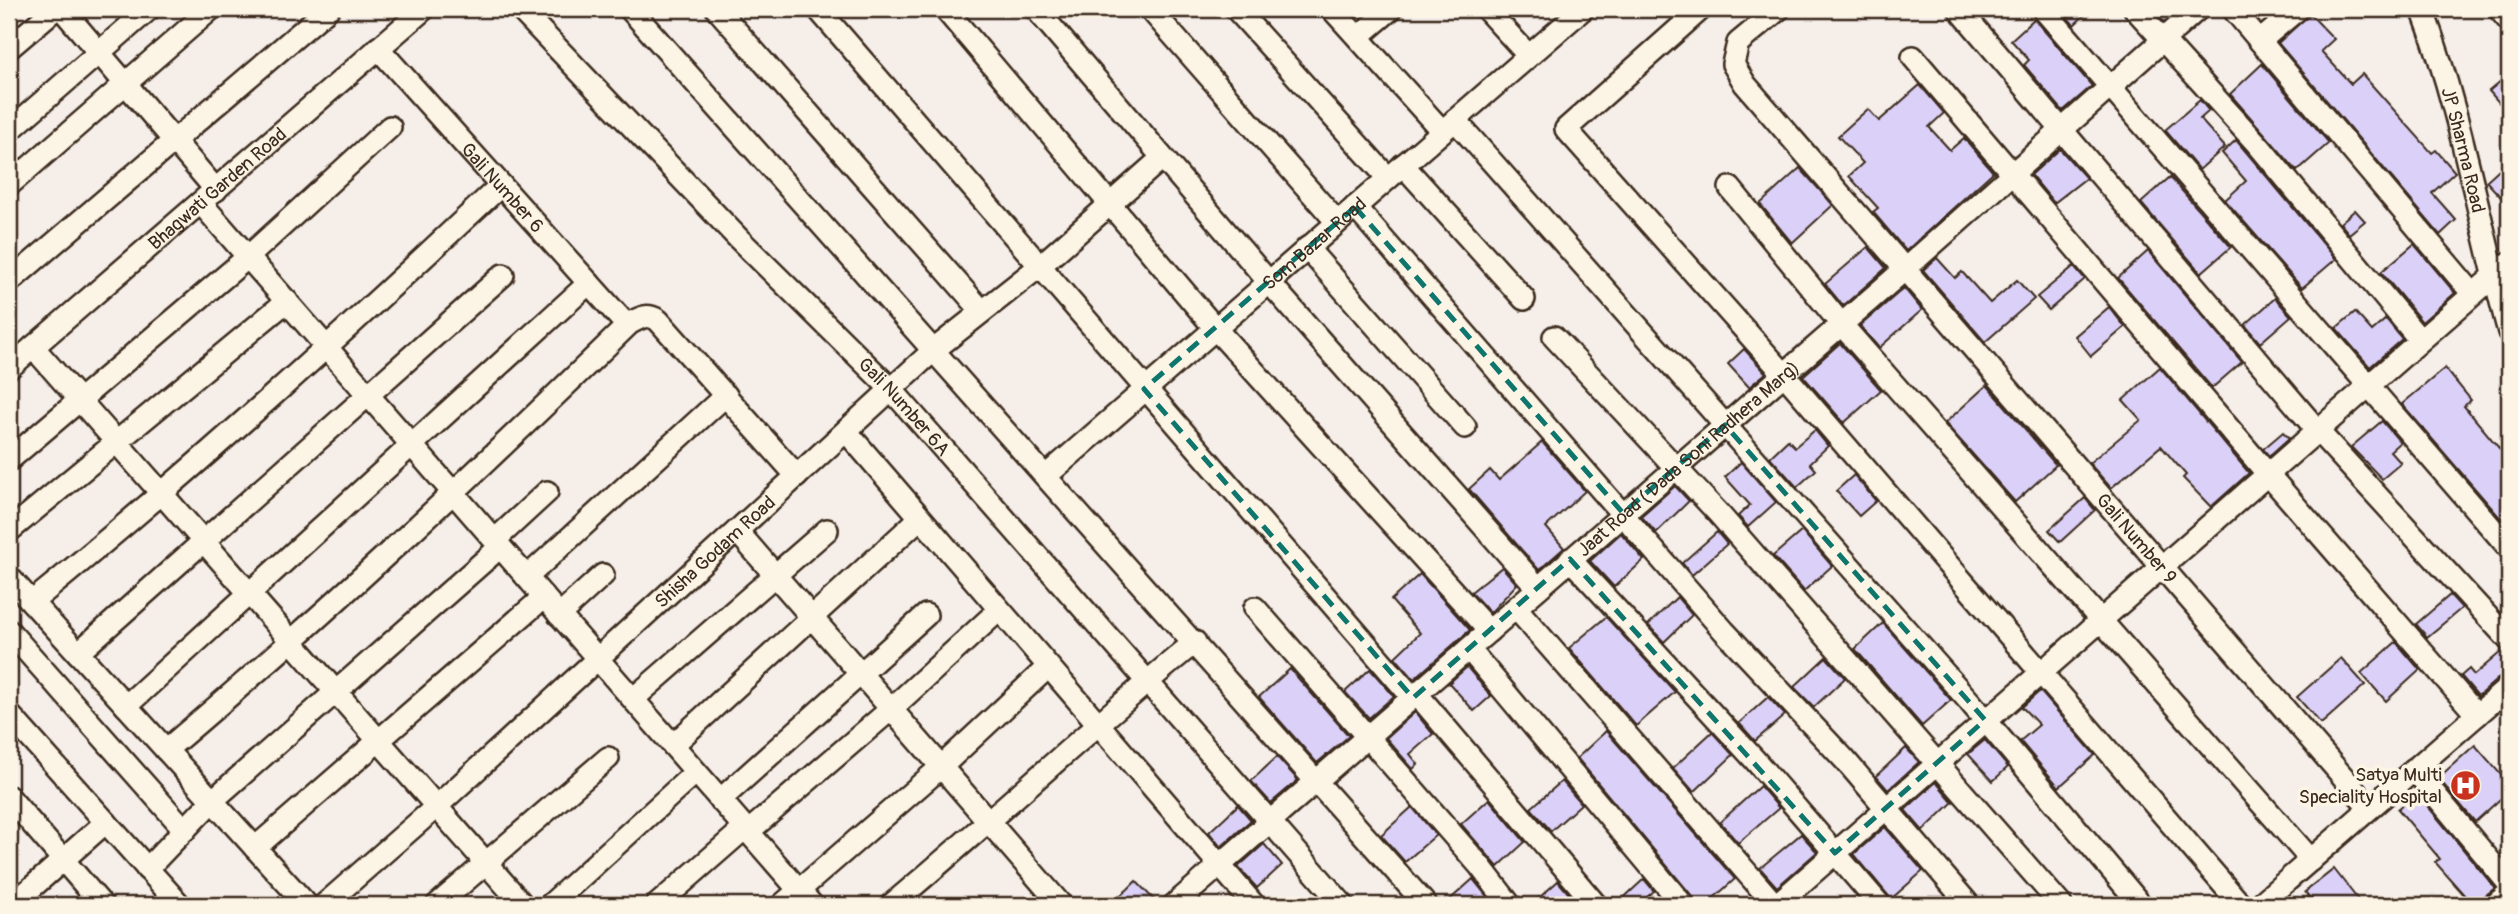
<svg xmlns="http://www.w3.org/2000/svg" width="2518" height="914" font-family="Pangolin,sans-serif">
<rect width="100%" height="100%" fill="#f5eee9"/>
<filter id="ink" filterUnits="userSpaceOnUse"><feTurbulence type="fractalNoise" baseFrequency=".0143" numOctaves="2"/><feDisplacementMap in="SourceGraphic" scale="14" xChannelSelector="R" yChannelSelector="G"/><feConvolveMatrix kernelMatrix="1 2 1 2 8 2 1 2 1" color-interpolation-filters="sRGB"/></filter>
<g filter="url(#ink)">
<g fill="#dbd0f8" stroke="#3b2a1e" stroke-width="2">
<polygon points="2060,9 2091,9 2074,25"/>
<polygon points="2152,9 2179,9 2164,22"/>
<polygon points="2310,14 2334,39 2321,51 2351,84 2362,74 2432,153 2436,150 2455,172 2432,193 2456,220 2440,235 2278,43"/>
<polygon points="2034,19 2092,86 2063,111 2024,65 2029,60 2011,40"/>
<polygon points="2262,64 2329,143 2297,171 2230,94"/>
<polygon points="2509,74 2509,114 2489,91"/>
<polygon points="1920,85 1944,113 1929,127 1950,150 1964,138 1993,172 1906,251 1873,212 1878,208 1849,176 1863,163 1838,136 1868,109 1879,121"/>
<polygon points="2200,100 2209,111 2200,119 2225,147 2199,170 2165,130"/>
<polygon points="2236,140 2336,259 2302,288 2225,200 2246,181 2222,153"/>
<polygon points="2060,149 2086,178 2054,203 2031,175"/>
<polygon points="2509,160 2509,206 2486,181"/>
<polygon points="1800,168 1833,205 1792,243 1760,204"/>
<polygon points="2170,177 2231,247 2201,273 2141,203"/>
<polygon points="2355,210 2365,221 2349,234 2340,223"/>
<polygon points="2414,244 2455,293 2422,322 2381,272"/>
<polygon points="1868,247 1886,268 1843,306 1825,284"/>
<polygon points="2148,251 2242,362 2212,388 2118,278"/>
<polygon points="1937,258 1955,278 1962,272 1990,303 2017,280 2034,299 1985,342 1923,270"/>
<polygon points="2074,266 2085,279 2049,310 2037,297"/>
<polygon points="1904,288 1922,310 1879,348 1860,326"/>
<polygon points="2275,298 2291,316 2260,343 2245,325"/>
<polygon points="2109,307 2125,327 2091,356 2075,336"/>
<polygon points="2355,312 2372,331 2386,319 2402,339 2370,367 2336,328"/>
<polygon points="1840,343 1881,390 1844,423 1803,376"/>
<polygon points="1744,349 1766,373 1749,387 1728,364"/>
<polygon points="2160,367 2249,473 2211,507 2183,478 2186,475 2161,446 2111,488 2089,463 2141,420 2123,400"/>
<polygon points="2445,368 2471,400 2464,406 2509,460 2509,528 2402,404"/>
<polygon points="1987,385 2056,465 2015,502 1945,423"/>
<polygon points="2382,421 2400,442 2390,451 2401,463 2382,479 2351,447"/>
<polygon points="1815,430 1828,446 1810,463 1816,470 1797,487 1770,457 1788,440 1795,447"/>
<polygon points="2283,432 2289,438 2269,456 2263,449"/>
<polygon points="1542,442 1585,491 1546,527 1564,548 1539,570 1469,489 1490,470 1499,480"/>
<polygon points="1741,462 1776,502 1748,527 1738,516 1750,505 1725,477"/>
<polygon points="1854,475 1876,501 1859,516 1836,491"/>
<polygon points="1675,486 1689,501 1656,533 1641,516"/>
<polygon points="2085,498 2095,510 2060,542 2049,530"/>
<polygon points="1802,531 1832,566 1804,591 1773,556"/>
<polygon points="1717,532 1727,544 1692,575 1682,563"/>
<polygon points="1621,533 1644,560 1614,587 1590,561"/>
<polygon points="1502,567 1517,584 1490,613 1471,592"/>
<polygon points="1420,574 1470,630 1414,679 1395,657 1420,633 1391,600"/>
<polygon points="2450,595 2462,608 2427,637 2416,624"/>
<polygon points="1677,597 1692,615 1664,642 1648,625"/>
<polygon points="1606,617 1675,692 1636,726 1569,648"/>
<polygon points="1883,623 1951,700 1922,726 1855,649"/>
<polygon points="2396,642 2420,670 2386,701 2361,673"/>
<polygon points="2502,651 2509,653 2509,674 2500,677 2478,696 2461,676 2469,669 2474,675"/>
<polygon points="1826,657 1845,678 1814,707 1794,687"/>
<polygon points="2341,658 2365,685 2321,724 2297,697"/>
<polygon points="1467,667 1491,696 1474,711 1449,683"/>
<polygon points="1290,669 1349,736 1317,763 1259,697"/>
<polygon points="1370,669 1394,696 1369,718 1345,692"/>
<polygon points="2040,691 2095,755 2059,787 2020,741 2039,725 2022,707"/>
<polygon points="1768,697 1785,715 1755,741 1739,723"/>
<polygon points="1415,712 1433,734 1410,754 1418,764 1413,769 1386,738"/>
<polygon points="1606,731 1735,879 1706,905 1696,905 1693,897 1577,758"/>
<polygon points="1712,732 1733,755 1694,792 1673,768"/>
<polygon points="1985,740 2008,767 1993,781 1968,754"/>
<polygon points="2475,745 2509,784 2509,791 2475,822 2438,778"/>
<polygon points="1906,748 1919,762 1888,790 1876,776"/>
<polygon points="1277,757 1298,780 1271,803 1251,781"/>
<polygon points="1562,781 1581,804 1551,831 1531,808"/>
<polygon points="1936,782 1953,802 1923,831 1905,810"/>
<polygon points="1760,786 1779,808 1738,843 1720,822"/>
<polygon points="2417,793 2495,888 2473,905 2435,862 2440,859 2398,809"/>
<polygon points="1489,799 1525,842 1498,867 1461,824"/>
<polygon points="1238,805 1251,820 1221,847 1209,832"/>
<polygon points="1412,807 1436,835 1405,862 1381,835"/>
<polygon points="1885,827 1923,871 1891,899 1854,854"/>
<polygon points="1801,834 1817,852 1777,887 1760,868"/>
<polygon points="1264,844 1282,865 1257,888 1238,867"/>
<polygon points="2334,869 2362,905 2316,905 2305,892"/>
<polygon points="1473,879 1494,905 1444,905"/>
<polygon points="1644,879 1654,891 1638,905 1616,905"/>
<polygon points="1136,881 1159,905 1109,905 1128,889"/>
<polygon points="1558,881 1569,894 1556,905 1531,905"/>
</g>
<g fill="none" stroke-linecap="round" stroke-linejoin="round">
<defs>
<g id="minor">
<polyline points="62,9 216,190"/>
<path id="s1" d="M520,9L739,239L891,389L1343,905"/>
<polyline points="630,9 1426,905"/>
<polyline points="717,9 982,311"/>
<polyline points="818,9 1413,698"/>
<polyline points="945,9 1214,327 1489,631"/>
<polyline points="1036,9 1268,281 1538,588"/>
<polyline points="1150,9 1337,222"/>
<polyline points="1236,9 1388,178"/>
<polyline points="1332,9 1442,131"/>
<polyline points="1486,9 1528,55"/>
<polyline points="1701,9 1566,129 1784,374 2241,905"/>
<path id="s2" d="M1779,9L1738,43L1733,64L1745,84L2370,808"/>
<polyline points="1959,9 2317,430 2509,640"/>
<polyline points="2043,9 2509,548"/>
<polyline points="2135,9 2259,146 2420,340"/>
<polyline points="2233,9 2473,294"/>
<path id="s3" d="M2422,9C2462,113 2479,225 2509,332"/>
<polyline points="2499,9 2509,21"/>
<polyline points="1358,37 1391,9"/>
<polyline points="2260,41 2298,9"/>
<polyline points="9,48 55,9"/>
<path id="s4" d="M378,48L622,320L630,323"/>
<polyline points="1913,57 2266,472 2477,715"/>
<polyline points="1455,120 1970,702 2141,905"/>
<polyline points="9,131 149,9"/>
<polyline points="1403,165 1524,299"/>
<polyline points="9,185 211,9"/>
<polyline points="1730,188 1841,324 2311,860"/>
<polyline points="201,203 812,905"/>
<polyline points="1355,207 1724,631 1845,760 1969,905"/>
<polyline points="1307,248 1465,427"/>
<polyline points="9,282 328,9"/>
<polyline points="1554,337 1719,514 2061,905"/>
<polyline points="33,347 523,905"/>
<path id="s5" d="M9,368L424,9"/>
<polyline points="846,431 1254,905"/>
<polyline points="9,460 248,257 390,127"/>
<path id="s6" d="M1046,476L1583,9"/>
<polyline points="9,531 287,301"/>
<polyline points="737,531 1061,905"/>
<polyline points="495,540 547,492"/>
<polyline points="1570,559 1754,759 1880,905"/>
<polyline points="9,577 307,905"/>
<polyline points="527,577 726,395"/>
<path d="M32,602C194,470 348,329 501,185"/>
<polyline points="1255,608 1480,866 1510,905"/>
<polyline points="1516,608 1775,905"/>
<polyline points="559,615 603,575"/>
<polyline points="9,631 185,830"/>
<polyline points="1469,649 1683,905"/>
<polyline points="78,653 503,275"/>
<polyline points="1417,694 1596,905"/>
<polyline points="633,699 827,530"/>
<polyline points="126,706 589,283"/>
<polyline points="9,714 180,905"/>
<polyline points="673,745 920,518"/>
<path d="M166,750C327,614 479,470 630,323C641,318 646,313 658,320L797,476"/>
<polyline points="2414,769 2509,884"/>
<polyline points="9,797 102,905"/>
<polyline points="720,800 926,615"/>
<polyline points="748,832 890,710 999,610"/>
<polyline points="255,848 544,597"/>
<polyline points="147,869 212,801 500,547"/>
<polyline points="12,905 106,822"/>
<path id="s7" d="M324,905L436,807L935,349L1040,266L1162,158"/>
<polyline points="437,905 608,758"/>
<polyline points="550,905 696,772"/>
<polyline points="657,905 745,828"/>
<polyline points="782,905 940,768 1048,667"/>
<path d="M891,905C994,819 1091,727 1195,642"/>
<path id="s8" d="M1174,905L1896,277L2198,9"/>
<polyline points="1776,905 2509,263"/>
<polyline points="2259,905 2509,687"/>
<polyline points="2495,905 2509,893"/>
</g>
</defs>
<use href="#minor" stroke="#3b2a1e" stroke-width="26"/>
<use href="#minor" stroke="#fcf5e5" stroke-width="21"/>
</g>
</g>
<path fill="none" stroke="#0f766e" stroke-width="5" stroke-dasharray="14 9" stroke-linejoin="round" d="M1355,207L1623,513L1725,425L1985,720L1835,853L1570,559L1413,698L1144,389Z"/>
<defs>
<symbol id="hospital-disc" viewBox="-11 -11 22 22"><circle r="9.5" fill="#c8321e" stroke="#fcf5e5"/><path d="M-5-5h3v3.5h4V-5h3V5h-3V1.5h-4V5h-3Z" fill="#fff"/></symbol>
</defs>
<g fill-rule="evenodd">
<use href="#hospital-disc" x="2448" y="768" width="35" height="35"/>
</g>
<g text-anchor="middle" stroke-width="7" stroke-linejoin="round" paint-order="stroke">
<g font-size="19" fill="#3b2a1e" stroke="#fcf5e5">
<text dy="7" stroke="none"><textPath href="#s3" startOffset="147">JP Sharma Road</textPath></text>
<text dy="7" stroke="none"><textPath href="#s4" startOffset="187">Gali Number 6</textPath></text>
<text dy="7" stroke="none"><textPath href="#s5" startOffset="275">Bhagwati Garden Road</textPath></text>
<text dy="7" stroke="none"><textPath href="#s6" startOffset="355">Som Bazar Road</textPath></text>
<text dy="7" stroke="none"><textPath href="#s1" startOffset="553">Gali Number 6A</textPath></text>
<text dy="7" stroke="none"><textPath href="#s8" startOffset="681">Jaat Road ( Dada Soni Radhera Marg)</textPath></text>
<text dy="7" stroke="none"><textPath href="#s2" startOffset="698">Gali Number 9</textPath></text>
<text dy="7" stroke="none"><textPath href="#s7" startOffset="527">Shisha Godam Road</textPath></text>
</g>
<g font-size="19" fill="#3b2a1e" stroke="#fcf5e5" text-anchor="end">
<text x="2442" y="781">Satya Multi<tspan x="2442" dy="22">Speciality Hospital</tspan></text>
</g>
</g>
<rect width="2518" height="914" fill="none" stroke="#fcf5e5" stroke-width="35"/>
<rect x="18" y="18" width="2483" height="879" fill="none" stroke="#3b2a1e" stroke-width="2.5" filter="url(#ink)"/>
</svg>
